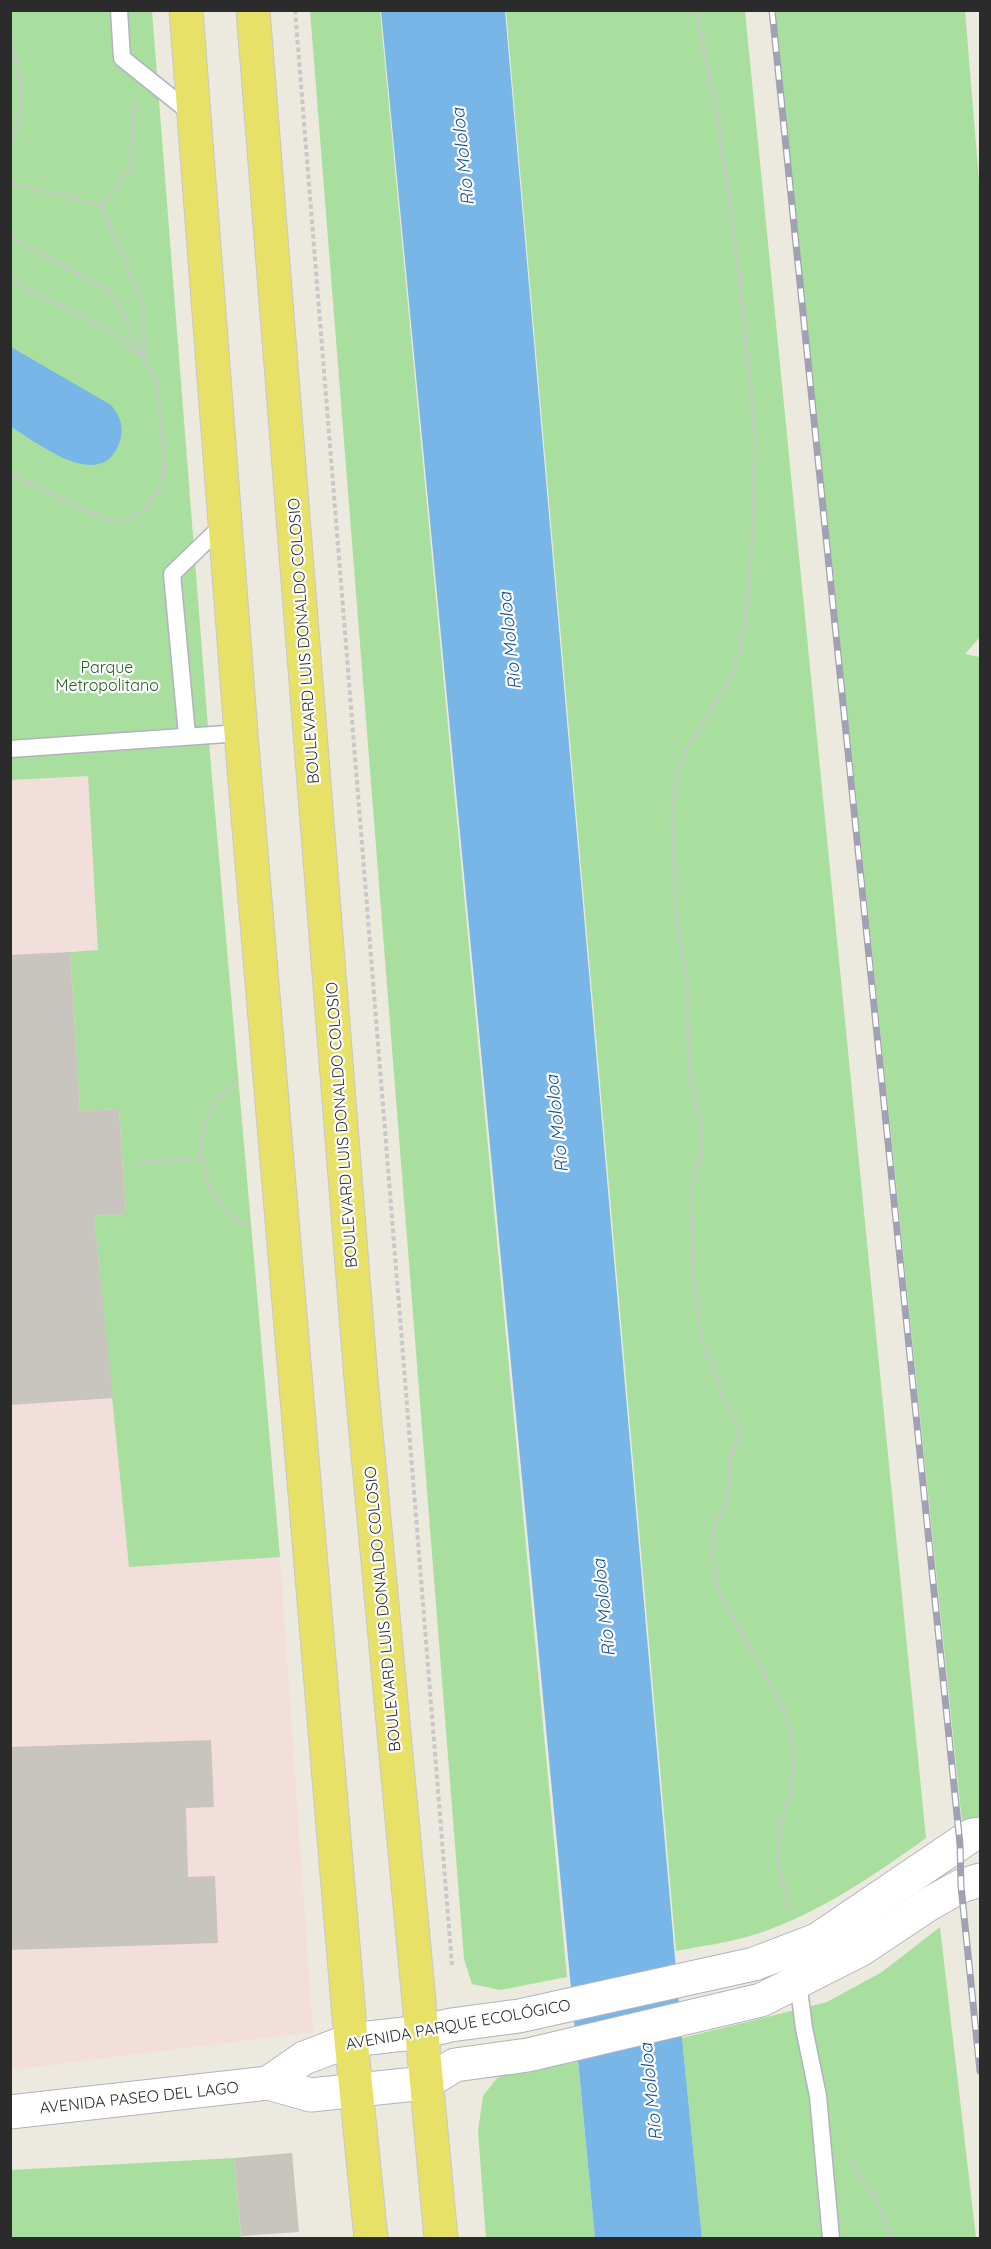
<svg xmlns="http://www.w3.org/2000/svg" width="991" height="2249" font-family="Quicksand,sans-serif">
<rect width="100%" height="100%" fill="#ece9de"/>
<polygon fill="#f2dfdc" points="211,766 280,1557 313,2032 11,2070 11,780"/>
<g fill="#a9df9e">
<polygon points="11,11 152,11 211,766 280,1557 129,1567 94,1216 126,1214 119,1109 80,1111 70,952 98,950 88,776 11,780"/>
<polygon points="310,11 380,11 567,1977 500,1990 472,1984 464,1959"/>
<path d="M506,11H745L926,1838C875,1875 813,1917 753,1935C728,1943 701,1946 676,1951Z"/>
<polygon points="775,11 965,11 980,193 980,637 965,654 980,657 980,1831 963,1832"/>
<polygon points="940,1927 976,2238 702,2238 682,2038 827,2002 882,1972"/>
<polygon points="577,2053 595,2238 486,2238 478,2131 483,2096 497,2078 517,2067"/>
<polygon points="234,2158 241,2238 11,2238 11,2170"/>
</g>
<g fill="#78b6e8">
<polygon points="381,11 505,11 682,2038 702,2238 595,2238"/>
<path d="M11,347L111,405C121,417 125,429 119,444C100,493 38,443 11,427Z"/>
</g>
<g fill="#c8c5be">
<polygon points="70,952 80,1111 119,1109 126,1214 94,1216 113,1398 10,1405 10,955"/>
<polygon points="211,1740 214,1807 186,1808 188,1877 215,1876 218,1943 10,1950 10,1747"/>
<polygon points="292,2153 299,2232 241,2236 234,2158"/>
</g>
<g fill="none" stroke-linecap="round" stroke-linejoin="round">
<defs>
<g id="lane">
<polyline points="119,10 122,58 192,114"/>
<polyline points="187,735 172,574 225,523"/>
<polyline points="10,749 241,733"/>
<polyline points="795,1984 800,1997 804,2028 818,2096 831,2238"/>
</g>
<g id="secondary">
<polyline points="268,2083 304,2058 351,2040 422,2032 451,2025 519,2016 754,1964 817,1940 972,1835 980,1834"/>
<polyline points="10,2112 268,2083 311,2095 425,2083 455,2065 528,2055 761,2000 860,1950 929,1904 961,1886 980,1880"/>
</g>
<g id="primary">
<polyline points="186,10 241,733 351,2040 371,2238"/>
<polyline points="253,10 361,1379 441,2238"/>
</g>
</defs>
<use href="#lane" stroke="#b2b2be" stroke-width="19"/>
<use href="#secondary" stroke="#b2b2be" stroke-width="35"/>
<use href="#primary" stroke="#c8c8c8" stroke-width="35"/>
<g stroke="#c8c8c8" stroke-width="4" stroke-dasharray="4.5 3" stroke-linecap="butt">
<polyline points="295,10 452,1965"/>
<polyline points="696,10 718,120 740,281 756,444 753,474 753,531 745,622 739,652 729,681 683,755 675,784 672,814 676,911 687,983 689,1072 701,1129 700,1159 691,1187 694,1281 701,1339 726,1404 741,1428 731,1456 727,1503 713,1528 712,1558 719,1592 781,1703 792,1734 793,1767 789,1797 779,1830 778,1861 790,1914"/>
<path d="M10,38C20,74 28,107 10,141"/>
<polyline points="10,183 101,205 144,307 144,358"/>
<polyline points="101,205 130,170 135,100"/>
<polyline points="10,236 114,294 142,355"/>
<polyline points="10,279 120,337 144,358 156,380 165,463 160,488 146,509 125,521 103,519 10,474"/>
<path d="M236,1083C231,1088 224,1093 219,1098C191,1131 199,1183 227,1212C233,1219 242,1223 249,1228"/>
<polyline points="135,1163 201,1158"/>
<polyline points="851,2161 878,2203 892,2238"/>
</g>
<use href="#lane" stroke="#fff" stroke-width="16"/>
<use href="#secondary" stroke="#fff" stroke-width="33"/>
<use href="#primary" stroke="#e8e167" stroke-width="33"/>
<defs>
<polyline id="rail" points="772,10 960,1844 961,1886 980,2071"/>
</defs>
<use href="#rail" stroke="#a2a1b4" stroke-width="7"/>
<use href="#rail" stroke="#fff" stroke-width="4.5" stroke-dasharray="14" stroke-linecap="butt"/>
</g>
<g text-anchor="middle" stroke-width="4.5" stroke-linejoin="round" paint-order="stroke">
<g font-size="16" fill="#2b2b2b" stroke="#fff">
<text transform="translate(303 641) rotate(-94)" y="6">BOULEVARD LUIS DONALDO COLOSIO</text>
<text transform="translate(341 1125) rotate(-94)" y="6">BOULEVARD LUIS DONALDO COLOSIO</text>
<text transform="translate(382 1609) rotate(-95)" y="6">BOULEVARD LUIS DONALDO COLOSIO</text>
<text transform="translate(458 2024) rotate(-10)" y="6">AVENIDA PARQUE ECOLÓGICO</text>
<text transform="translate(139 2097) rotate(-6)" y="6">AVENIDA PASEO DEL LAGO</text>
</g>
<g font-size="16" fill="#21651f" stroke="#fff">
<text x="107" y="673">Parque<tspan x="107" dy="18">Metropolitano</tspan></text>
</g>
<g font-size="18" font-style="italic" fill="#165395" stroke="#fff">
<text transform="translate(463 157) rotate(-96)" y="6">Río Mololoa</text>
<text transform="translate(510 641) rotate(-96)" y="6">Río Mololoa</text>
<text transform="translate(557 1124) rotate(-96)" y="6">Río Mololoa</text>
<text transform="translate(604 1608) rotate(-96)" y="6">Río Mololoa</text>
<text transform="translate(651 2092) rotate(-96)" y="6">Río Mololoa</text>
</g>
</g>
<rect width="991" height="2249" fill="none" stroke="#2b2b2b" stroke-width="24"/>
</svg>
